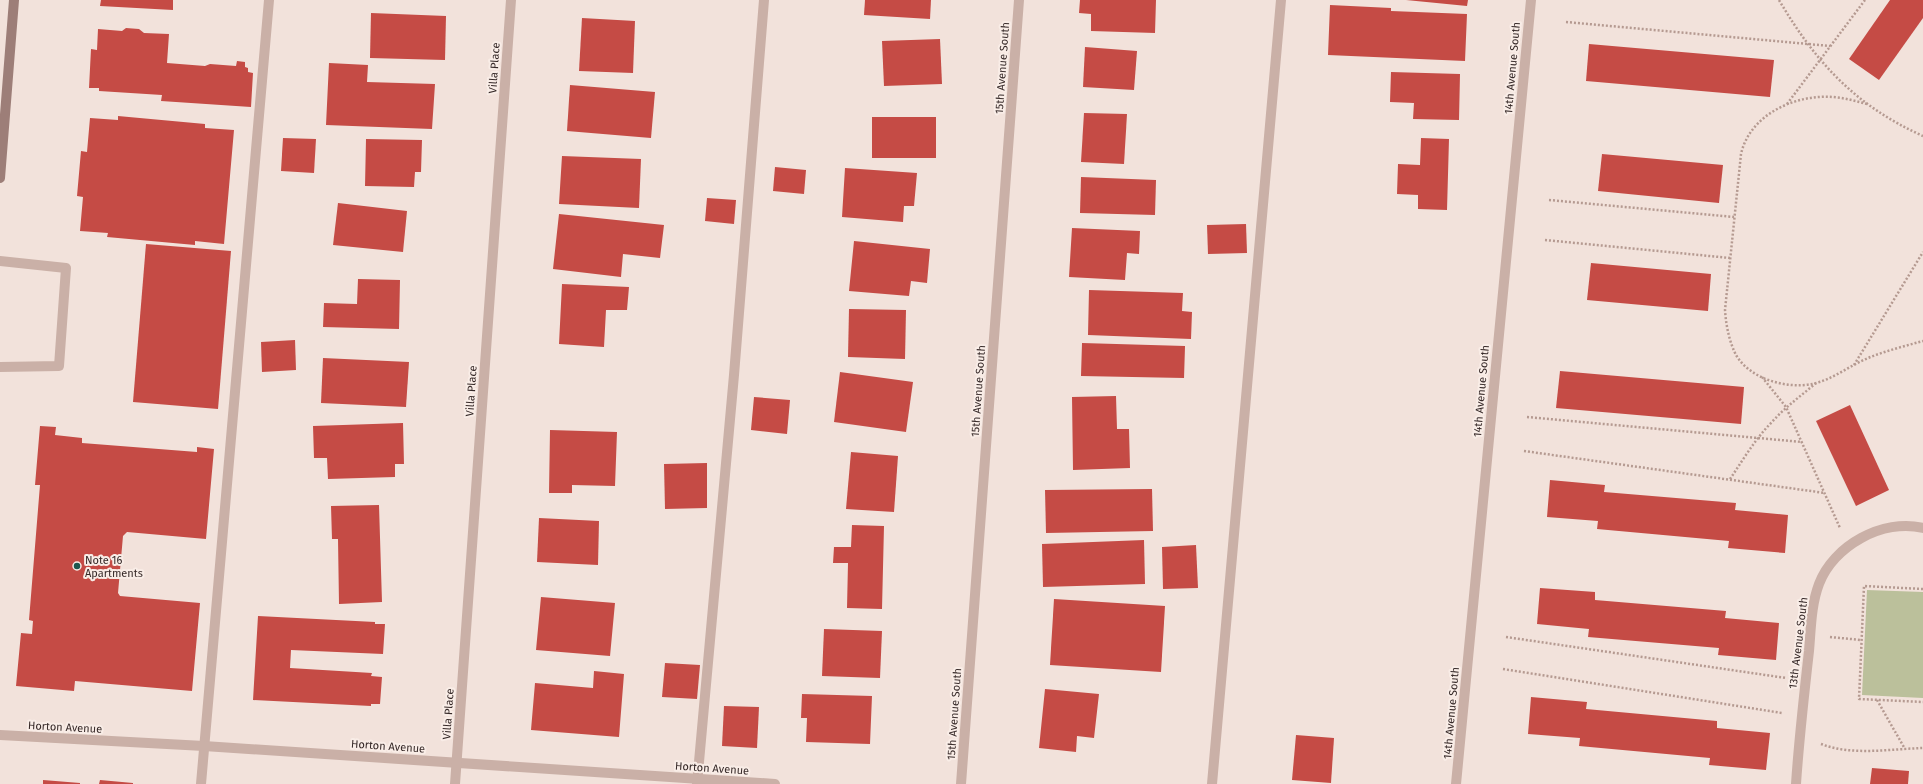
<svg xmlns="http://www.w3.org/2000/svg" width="1923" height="784" font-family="'Fira Sans',sans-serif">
<rect width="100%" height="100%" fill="#f2e2db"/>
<polygon fill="#bbc09b" points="1867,590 1923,592 1923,698 1862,695"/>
<g fill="#c54b45">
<polygon points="101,0 173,0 173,10 100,6"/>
<polygon points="865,0 931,0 930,19 864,15"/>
<polygon points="1080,0 1156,0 1155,33 1091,31 1091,14 1079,13"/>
<polygon points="1406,0 1468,0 1467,6"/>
<polygon points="1890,0 1923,0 1923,18 1879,80 1849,59"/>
<polygon points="1330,5 1391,8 1391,11 1467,14 1465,61 1328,55"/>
<polygon points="371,13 446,16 445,60 370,58"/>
<polygon points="582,18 635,21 633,73 579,71"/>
<polygon points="126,28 139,29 144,33 169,34 167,63 205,66 210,64 236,66 237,61 245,62 245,67 248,68 248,72 253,73 251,107 161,101 162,95 99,91 99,88 89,88 91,49 97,50 98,29 122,31"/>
<polygon points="940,39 942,84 884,86 882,41"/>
<polygon points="1589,44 1774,60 1770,97 1586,81"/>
<polygon points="1085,47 1137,51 1134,90 1083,87"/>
<polygon points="329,63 368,65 367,82 435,84 432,129 326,125"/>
<polygon points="1391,72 1460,74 1459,120 1413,119 1414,103 1390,102"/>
<polygon points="570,85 655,92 651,138 567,131"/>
<polygon points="1084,113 1127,114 1124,164 1081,162"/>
<polygon points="118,116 205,124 205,128 234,130 224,244 195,241 195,245 107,237 108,233 80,231 83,197 77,196 81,151 87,152 90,118 118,120"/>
<rect x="872" y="117" width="64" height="41"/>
<polygon points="283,138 316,139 314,173 281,171"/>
<polygon points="1421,138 1449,139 1447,210 1418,209 1418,195 1397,194 1398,164 1420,165"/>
<polygon points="366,139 422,140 421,172 415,172 414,187 365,186"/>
<polygon points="1602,154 1723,165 1719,203 1598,191"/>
<polygon points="562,156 641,159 639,208 559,204"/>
<polygon points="775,167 806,170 804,194 773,191"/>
<polygon points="845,168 917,173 914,206 904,206 903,222 842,217"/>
<polygon points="1081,177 1156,180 1155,215 1080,213"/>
<polygon points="707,198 736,200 734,224 705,221"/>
<polygon points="338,203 407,211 403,252 333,245"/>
<polygon points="559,214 664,225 660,258 623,254 621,277 553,269"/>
<polygon points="1246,224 1247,253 1208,254 1207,225"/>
<polygon points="1072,228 1140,231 1139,254 1127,253 1125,280 1069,277"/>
<polygon points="854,241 930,249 927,283 911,281 909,296 849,291"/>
<polygon points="146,244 231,251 218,409 133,402"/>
<polygon points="1591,263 1711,274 1708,311 1587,300"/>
<polygon points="358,279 400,280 399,329 323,327 324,303 357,304"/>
<polygon points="562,284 629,287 627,310 606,310 604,347 559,344"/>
<polygon points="1089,290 1183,293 1182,311 1192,312 1191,339 1088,335"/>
<polygon points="849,309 906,310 905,359 848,357"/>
<polygon points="295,340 296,370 262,372 261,342"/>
<polygon points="1082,343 1185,346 1184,378 1081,376"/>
<polygon points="323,358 409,362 406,407 321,403"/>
<polygon points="1560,371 1744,387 1741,424 1556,408"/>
<polygon points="840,372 913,382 906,432 834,422"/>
<polygon points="1116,396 1117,429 1129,429 1130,468 1073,470 1072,397"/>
<polygon points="754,397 790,400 787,434 751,430"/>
<polygon points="1850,405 1889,490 1856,506 1816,421"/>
<polygon points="403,423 404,464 395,464 395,477 328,479 327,458 314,458 313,426"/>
<polygon points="40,426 56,427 55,435 82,438 82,443 197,452 197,447 214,449 206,539 127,532 123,536 118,593 120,596 200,603 192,691 75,681 74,691 16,686 21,633 32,634 33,621 29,620 40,485 35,485"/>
<polygon points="550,430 617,432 615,486 572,485 572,493 549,493"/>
<polygon points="851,452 898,456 894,512 846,509"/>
<polygon points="707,463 707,508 665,509 664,464"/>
<polygon points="1550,480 1605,485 1604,492 1736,503 1735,510 1788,515 1785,553 1728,548 1729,541 1597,529 1598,521 1547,517"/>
<polygon points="1152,489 1153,531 1046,533 1045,490"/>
<polygon points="379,505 382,602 339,604 338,539 332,539 331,506"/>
<polygon points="539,518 599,521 598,565 537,562"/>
<polygon points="852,525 884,526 882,609 847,608 848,563 833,563 834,547 851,547"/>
<polygon points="1144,540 1145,584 1043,587 1042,544"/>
<polygon points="1196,545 1198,588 1163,589 1162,547"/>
<polygon points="1540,588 1595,592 1595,600 1726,611 1725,618 1779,623 1776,660 1718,655 1719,648 1588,637 1589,629 1537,624"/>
<polygon points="541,597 615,603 610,656 536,650"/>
<polygon points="1054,599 1165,606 1161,672 1050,665"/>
<polygon points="258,616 375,622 375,624 385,624 383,654 291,650 290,668 372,673 371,676 382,677 380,704 371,704 371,706 253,700"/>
<polygon points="824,629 882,631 880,678 822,676"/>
<polygon points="665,663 700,665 697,699 662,697"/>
<polygon points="594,671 624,674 619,737 531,730 535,683 593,688"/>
<polygon points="1045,689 1099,694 1094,738 1077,736 1076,752 1039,748"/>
<polygon points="802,694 872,696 870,744 806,742 807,718 801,718"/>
<polygon points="1531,697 1587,702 1586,709 1717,721 1717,728 1770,733 1766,770 1709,765 1710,758 1579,746 1580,738 1528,734"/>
<polygon points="724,706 759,707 757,748 722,746"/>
<polygon points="1296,735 1334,738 1331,783 1292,780"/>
<polygon points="1872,768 1909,771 1908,784 1870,784"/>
<polygon points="43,780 80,783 80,784 43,784"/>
<polygon points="100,780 133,783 133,784 99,784"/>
</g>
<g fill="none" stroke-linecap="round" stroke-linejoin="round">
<g stroke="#b59a91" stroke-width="2.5" stroke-dasharray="2 2" stroke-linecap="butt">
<path d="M1779,0C1816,63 1856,106 1923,136"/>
<polyline points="1566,22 1830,46"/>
<polyline points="1787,104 1865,0"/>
<path d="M1867,104C1856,101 1845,98 1833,97C1796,94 1750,114 1741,154L1725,310C1726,325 1729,341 1736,355C1750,379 1786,389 1812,384C1832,380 1849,366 1868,358C1885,351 1905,346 1923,341"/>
<polyline points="1549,200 1734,217"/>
<polyline points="1545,240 1730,258"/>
<polyline points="1854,365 1923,252"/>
<polyline points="1762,377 1786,407 1840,528"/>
<polyline points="1527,417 1802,442"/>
<polyline points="1524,451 1825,493"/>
<path d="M1730,479C1743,460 1755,439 1772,422C1785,407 1801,396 1816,383"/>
<polyline points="1923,589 1864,586 1859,699 1923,702"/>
<polyline points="1506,637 1786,678"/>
<polyline points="1830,637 1861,640"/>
<polyline points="1503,669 1782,713"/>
<polyline points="1877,700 1905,749"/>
<path d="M1821,744C1852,756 1890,749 1923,748"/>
</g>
<g stroke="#cab0a7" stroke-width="10">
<polyline points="0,261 66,268 59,366 0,367"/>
<polyline points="201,784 269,0"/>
<polyline points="697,784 734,375 764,0"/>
<polyline points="1212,784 1281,0"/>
</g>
<g stroke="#cab0a7" stroke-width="10">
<polyline points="0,735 204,746 775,784"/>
<polyline points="455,784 511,0"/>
<polyline points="961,784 1019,0"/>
<polyline points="1456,784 1531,0"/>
<path d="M1796,784C1799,739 1804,695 1809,651C1811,629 1811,605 1819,584C1833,546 1883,518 1923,528"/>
</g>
<polyline stroke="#9d7e78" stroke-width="10" points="0,178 14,0"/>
</g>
<circle fill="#1d574f" stroke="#f9ede7" stroke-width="1.5" cx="77" cy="566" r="4"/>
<g text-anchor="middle" stroke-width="4" stroke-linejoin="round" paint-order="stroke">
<g font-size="11" fill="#362928" stroke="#f9ede7">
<text transform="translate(494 68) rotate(-86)" y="4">Villa Place</text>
<text transform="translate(1002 68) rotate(-86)" y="4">15th Avenue South</text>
<text transform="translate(1512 68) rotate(-85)" y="4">14th Avenue South</text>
<text transform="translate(471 391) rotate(-86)" y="4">Villa Place</text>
<text transform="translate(978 391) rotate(-86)" y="4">15th Avenue South</text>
<text transform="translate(1481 391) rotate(-85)" y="4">14th Avenue South</text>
<text transform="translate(1798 643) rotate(-83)" y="4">13th Avenue South</text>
<text transform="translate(1451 713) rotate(-85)" y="4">14th Avenue South</text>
<text transform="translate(448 714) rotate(-86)" y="4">Villa Place</text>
<text transform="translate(954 714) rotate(-86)" y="4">15th Avenue South</text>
<text transform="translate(65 727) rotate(3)" y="4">Horton Avenue</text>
<text transform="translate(388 746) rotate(4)" y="4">Horton Avenue</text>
<text transform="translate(712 768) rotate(4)" y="4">Horton Avenue</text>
</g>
<g font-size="11" fill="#362928" stroke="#f9ede7" text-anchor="start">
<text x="85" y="564">Note 16<tspan x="85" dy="13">Apartments</tspan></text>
</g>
</g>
</svg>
